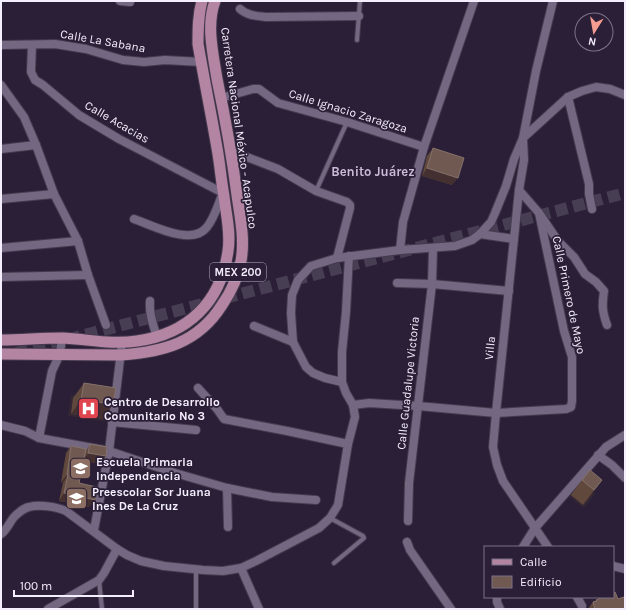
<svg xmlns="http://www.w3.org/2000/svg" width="626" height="610" font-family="Karla,sans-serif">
<rect width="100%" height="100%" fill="#2a1f36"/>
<g fill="#342735">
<polygon points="71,395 110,401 107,422 68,416"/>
<polygon points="578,481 595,494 584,508 567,495"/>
</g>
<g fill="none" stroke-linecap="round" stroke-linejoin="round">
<polyline stroke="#483e54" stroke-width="12" stroke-dasharray="12 6" stroke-linecap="butt" points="16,353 625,193"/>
<defs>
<g id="service">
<polyline points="357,40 360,1"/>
<polyline points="316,191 347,122"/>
<polyline points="330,518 363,536 364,538 334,563"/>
<polyline points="99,580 102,609"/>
<polyline points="196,609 196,570"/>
</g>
<g id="minor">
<polyline points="120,1 130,2"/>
<path d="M240,9C248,16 257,16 267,17L359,16"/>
<polyline points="1,45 55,44 86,49 123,60 144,62 165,60 201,62"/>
<path d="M32,45L31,72L35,80L43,85L79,115L119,139L223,193C218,204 215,217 207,227C192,247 152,225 134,219"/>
<polyline points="1,85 24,117 36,145 54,194 78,241 88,275 106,325"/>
<polyline points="568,97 589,184 589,194 592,209"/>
<polyline points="221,98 253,89 259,89 278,103 347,122 424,147"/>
<polyline points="1,149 36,145"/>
<polyline points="231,151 278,169 316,191 347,202 350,205 350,208 337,258"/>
<path d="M519,190L539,213L558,241L574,257L585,274L596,282L604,291C602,305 602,311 607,325"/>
<polyline points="1,199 54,194"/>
<polyline points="480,234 514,239"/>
<polyline points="1,248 78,241"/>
<polyline points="400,250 403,222 424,147 474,1"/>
<polyline points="1,277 88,275"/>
<polyline points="397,283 432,284 509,291"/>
<path d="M150,301C149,313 153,325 157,337"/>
<polyline points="254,326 293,342"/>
<polyline points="342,382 325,378 313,373 306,367 293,342 291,313 292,295 298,280 311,266 337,258 400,250 455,246 472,240 480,234 491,222 495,213 506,186 514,159 523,138 568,97 582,91 596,87 610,89 625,95"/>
<polyline points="198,388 217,409 224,419 287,431 348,444"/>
<polyline points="353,405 369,403 418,406 496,413 566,409 571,407 572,401 572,357 564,331 539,213"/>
<polyline points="112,422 196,430"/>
<polyline points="1,425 25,431 39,438 109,451 175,473 227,488 272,497 316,500"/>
<polyline points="39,438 52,371 60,354 62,338"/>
<polyline points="598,455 612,465 625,478"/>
<polyline points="227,488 228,527"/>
<polyline points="408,521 409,483 432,284 433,248"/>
<polyline points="94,530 109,451 122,343"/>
<path d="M1,534C7,530 9,523 14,517C18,513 24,508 29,507C40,504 57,507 66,511L117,549L127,555L141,561L164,566L203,570L223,571L241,568L256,561L319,528L330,518L338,505L348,444L355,417L353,405L346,393L342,382V352L346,312L349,256"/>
<polyline points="407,542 410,550 451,609"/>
<polyline points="523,547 535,528 606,447 625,435"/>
<polyline points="548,547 503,481 497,465 493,447 496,413 519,190 524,160 523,138 536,71 553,1"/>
<polyline points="613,566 625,569"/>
<polyline points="241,568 259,609"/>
<polyline points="497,597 497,602 500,609"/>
<polyline points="577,597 582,606"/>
<polyline points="48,609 99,580 104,573 117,549"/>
</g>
<g id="primary">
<path d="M1,340C21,340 41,338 62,338C87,339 112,345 137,341C188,334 221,302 228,251C231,233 226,214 224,196C221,180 220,164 217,148C211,113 204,79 198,44C198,29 198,15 202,1"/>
<path d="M1,354L121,355C163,352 198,343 222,305C231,292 238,277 241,261C245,239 240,217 237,195C232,156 225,117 217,79C213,54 206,25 215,1"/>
</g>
</defs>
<use href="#service" stroke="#453b4e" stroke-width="6"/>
<use href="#minor" stroke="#453b4e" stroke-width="10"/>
<use href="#primary" stroke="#453b4e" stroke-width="13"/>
<use href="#service" stroke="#736782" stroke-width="4"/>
<use href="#minor" stroke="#736782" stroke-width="8"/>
<use href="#primary" stroke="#b484a3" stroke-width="11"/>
</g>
<g fill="#60483c">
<polygon points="433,148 452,185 422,176 427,156"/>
<polygon points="84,383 103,419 71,414 73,398"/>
<polygon points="90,444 100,464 84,461 79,483 89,507 59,501 63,483 61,482 66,453 71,446 86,451"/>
<polygon points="582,480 602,480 591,495 583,505 571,495"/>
<polygon points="618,599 625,609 588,609 593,602 595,601 596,600"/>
</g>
<g fill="#443031">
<polygon points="427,168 458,178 452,185 422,176"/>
<polygon points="81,400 113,404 103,419 71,414"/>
<polygon points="88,453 106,456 100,464 83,461"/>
<polygon points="67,475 68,475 63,483 61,482"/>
<polygon points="602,480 591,495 583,505 594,490"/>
<polygon points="64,493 95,500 89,507 59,501"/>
</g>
<g fill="#705951" stroke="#85716c">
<polygon points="433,148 464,158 458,178 427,168"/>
<polygon points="84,383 116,388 113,404 81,400"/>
<polygon points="90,444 107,447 106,456 88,453"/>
<polygon points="71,446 86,449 79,483 97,487 95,500 64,493 68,475 67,475"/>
<polygon points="590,470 602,480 594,490 582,480"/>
<polygon points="615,592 618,599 624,597 625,601 625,609 595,609 593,602 597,601 596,600 603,597 613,597 613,593"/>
</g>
<defs>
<symbol id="hospital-square" viewBox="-11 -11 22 22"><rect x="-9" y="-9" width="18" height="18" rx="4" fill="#e0444e" stroke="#2a1f36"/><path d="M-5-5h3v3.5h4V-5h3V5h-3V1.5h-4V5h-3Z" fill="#fff"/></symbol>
<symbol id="school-square" viewBox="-11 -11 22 22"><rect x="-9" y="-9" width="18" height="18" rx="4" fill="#8d6e63" stroke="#2a1f36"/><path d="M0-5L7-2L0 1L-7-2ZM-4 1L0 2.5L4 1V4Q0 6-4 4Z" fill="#fff"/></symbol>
</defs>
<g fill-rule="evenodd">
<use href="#hospital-square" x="76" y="396" width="25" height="25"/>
<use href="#school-square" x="68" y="456" width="25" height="25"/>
<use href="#school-square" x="64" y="486" width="25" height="25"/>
</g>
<g text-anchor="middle" stroke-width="3.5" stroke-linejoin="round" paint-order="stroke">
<rect fill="#2a1f36" stroke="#b8b0c2" stroke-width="1" x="210" y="263" width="56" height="18" rx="3"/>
<g font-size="11" font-weight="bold" fill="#f5eefe">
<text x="238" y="276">MEX 200</text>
</g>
<g font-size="12" fill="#f5eefe" stroke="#2a1f36">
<text transform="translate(103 41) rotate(10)" y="4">Calle La Sabana</text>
<text transform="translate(348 111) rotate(17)" y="4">Calle Ignacio Zaragoza</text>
<text transform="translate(117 122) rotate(30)" y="4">Calle Acacias</text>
<text transform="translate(239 128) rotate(82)" y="4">Carretera Nacional México - Acapulco</text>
<text transform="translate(569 295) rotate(78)" y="4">Calle Primero de Mayo</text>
<text transform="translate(490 348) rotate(-84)" y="4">Villa</text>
<text transform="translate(408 383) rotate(-84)" y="4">Calle Guadalupe Victoria</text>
</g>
<g font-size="12" font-weight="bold" fill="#f5eefe" stroke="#2a1f36" text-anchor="start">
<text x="104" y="406">Centro de Desarrollo<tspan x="104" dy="14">Comunitario No 3</tspan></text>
<text x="96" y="466">Escuela Primaria<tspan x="96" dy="14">Independencia</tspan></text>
<text x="92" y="496">Preescolar Sor Juana<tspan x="92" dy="14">Ines De La Cruz</tspan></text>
</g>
<g font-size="13" font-weight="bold" fill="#c9bbd9" stroke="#2a1f36">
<text x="373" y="176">Benito Juárez</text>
</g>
</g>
<rect width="626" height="610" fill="none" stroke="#f5eefe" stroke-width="4"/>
<rect x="484" y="546" width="130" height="52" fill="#2a1f36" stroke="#7b7286"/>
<rect x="492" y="559" width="20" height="6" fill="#b484a3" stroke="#7b7286"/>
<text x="520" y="566" font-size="12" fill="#f5eefe">Calle</text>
<rect x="492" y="576" width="20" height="12" fill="#705951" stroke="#7b7286"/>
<text x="520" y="586" font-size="12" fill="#f5eefe">Edificio</text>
<g transform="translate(594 32) rotate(191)"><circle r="19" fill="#2a1f36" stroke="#7b7286"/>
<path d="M0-3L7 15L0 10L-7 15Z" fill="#f59c91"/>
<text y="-6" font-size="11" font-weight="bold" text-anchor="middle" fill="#f5eefe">N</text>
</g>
<path d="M14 590v6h119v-6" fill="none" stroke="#f5eefe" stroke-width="2"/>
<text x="20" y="590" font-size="12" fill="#f5eefe" stroke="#2a1f36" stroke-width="3" paint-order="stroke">100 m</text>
</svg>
